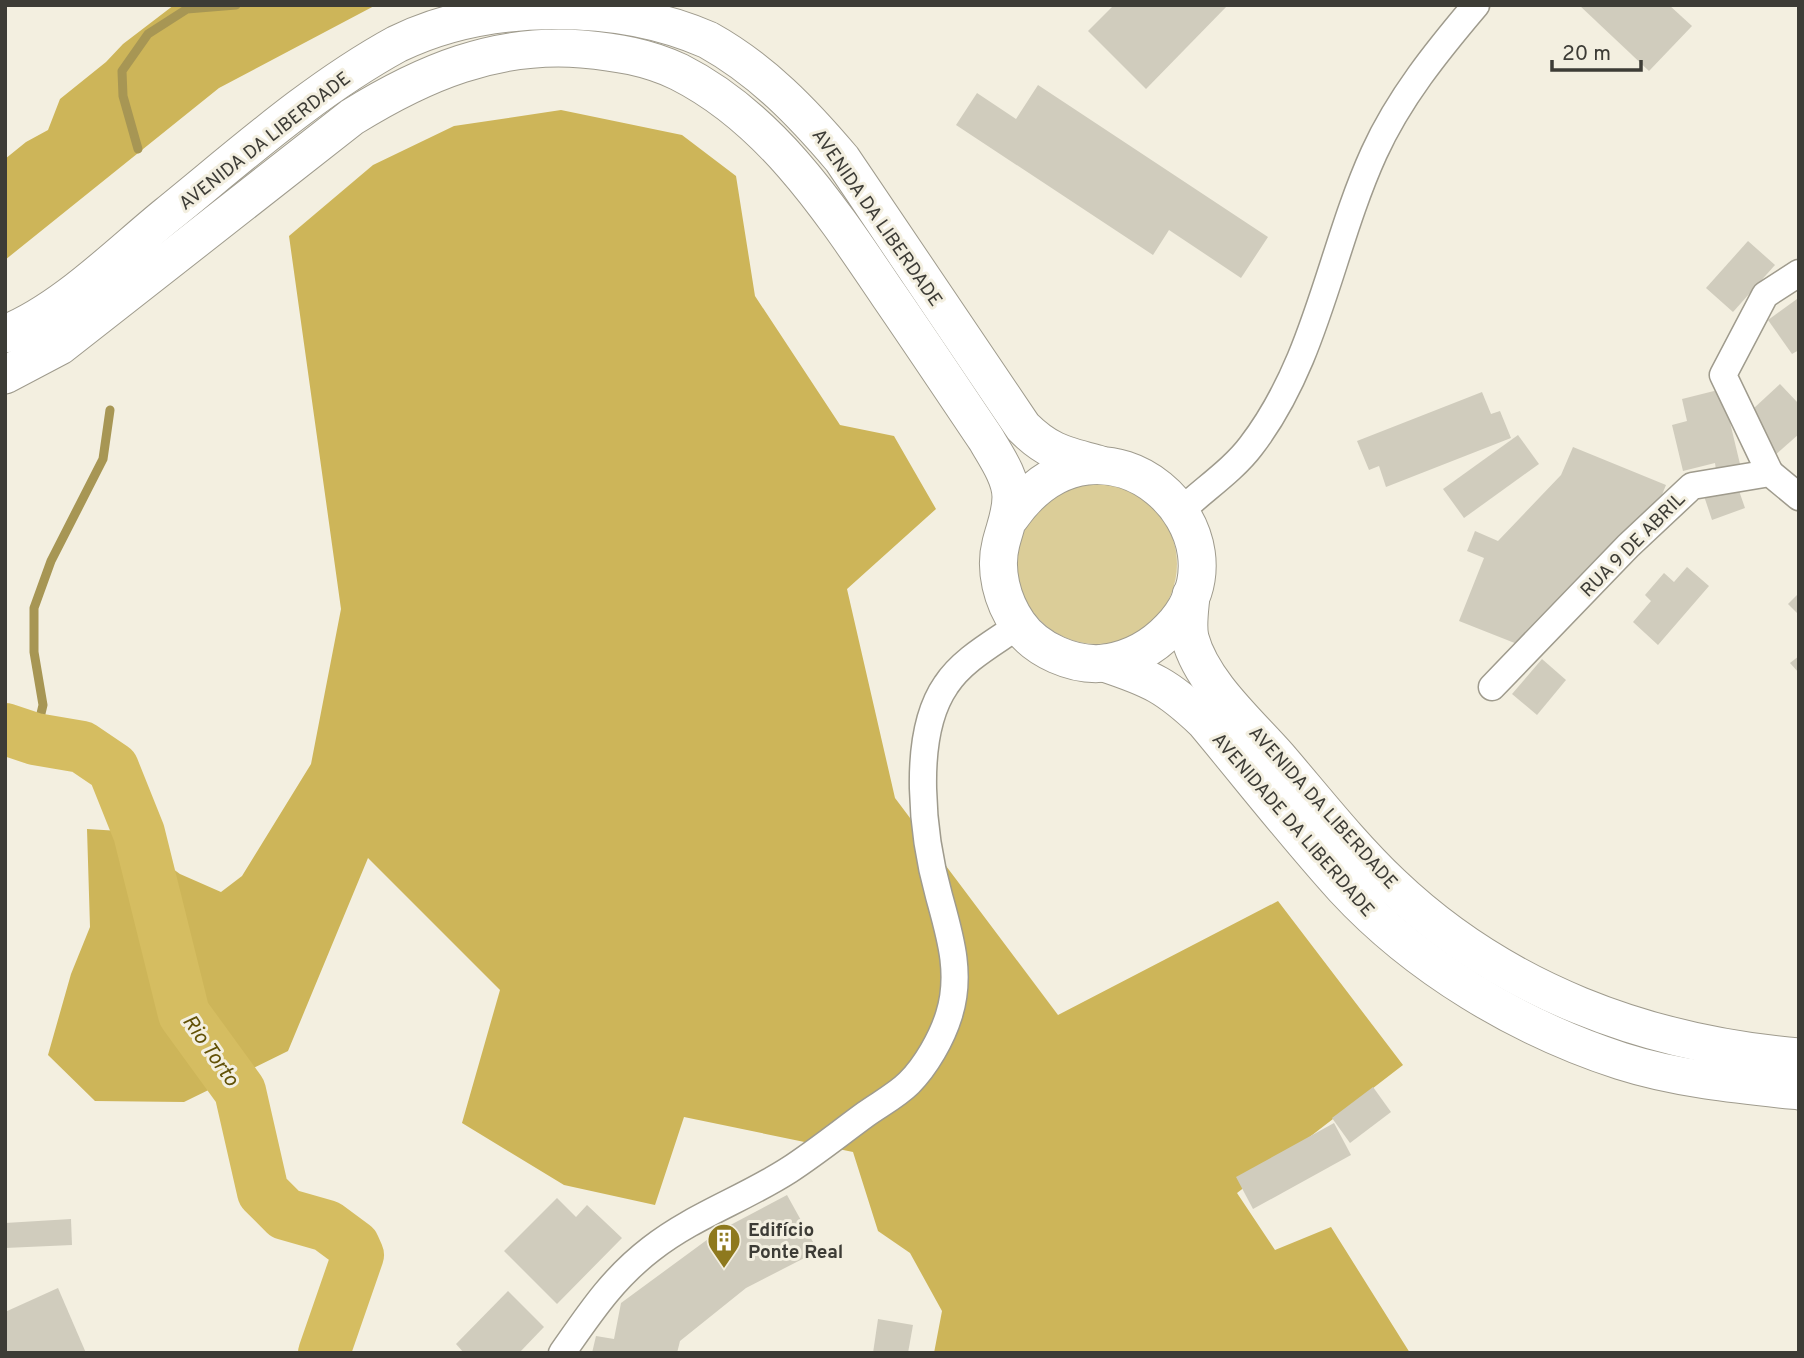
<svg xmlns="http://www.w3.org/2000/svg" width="1804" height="1358" font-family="Overpass,sans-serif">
<rect width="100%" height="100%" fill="#f3efe0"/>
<circle fill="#dbcd98" cx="1097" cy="564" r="80"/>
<g fill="#cdb559">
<polygon points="174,5 376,5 219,88 5,260 5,159 26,142 48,130 60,99 106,62 123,44"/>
<polygon points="561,110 682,135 736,176 755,296 840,425 894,436 936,509 847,589 895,798 1058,1015 1278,901 1403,1065 1237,1193 1275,1250 1331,1227 1410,1353 934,1353 942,1311 910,1253 878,1231 853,1152 684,1117 655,1205 564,1185 462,1123 500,990 368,858 288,1051 184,1102 95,1101 48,1055 71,974 90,927 87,829 120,831 180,874 221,892 242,876 311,764 341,609 289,236 373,165 454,126"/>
</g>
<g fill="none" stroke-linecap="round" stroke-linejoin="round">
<g stroke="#a79654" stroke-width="9">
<polyline points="138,149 123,96 122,71 148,34 187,9 236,5"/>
<polyline points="35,739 43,705 34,652 34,608 51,561 103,459 110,410"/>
</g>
<polyline stroke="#d5bd61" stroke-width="52" points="5,729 35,739 82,747 113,768 139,833 184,1014 240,1091 263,1192 285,1214 327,1226 354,1246 358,1255 324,1353"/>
</g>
<g fill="#d0ccbd">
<polygon points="1114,5 1228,5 1146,89 1088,31"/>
<polygon points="1579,5 1669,5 1692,26 1649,71"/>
<polygon points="1038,85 1268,237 1241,278 1169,230 1153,255 956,125 977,93 1016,119"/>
<polygon points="1748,241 1775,265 1733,312 1706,288"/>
<polygon points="1797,299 1799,350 1792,354 1768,320"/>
<polygon points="1780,384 1799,404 1799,434 1773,457 1740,421"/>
<polygon points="1722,389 1740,464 1716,470 1715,463 1683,471 1672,425 1687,421 1682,399"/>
<polygon points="1482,392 1491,414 1500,411 1511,438 1386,487 1379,466 1369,470 1357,441"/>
<polygon points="1518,435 1539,464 1464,518 1443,489"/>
<polygon points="1573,447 1666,485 1659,502 1527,648 1459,621 1484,558 1467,551 1475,531 1498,541 1561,475"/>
<polygon points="1737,485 1745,508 1712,520 1704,496"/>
<polygon points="1687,567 1709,586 1658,645 1633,622 1651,601 1645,595 1664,573 1674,582"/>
<polygon points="1799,593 1799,615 1788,604"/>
<polygon points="1799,656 1799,673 1790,663"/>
<polygon points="1542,659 1566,680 1537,715 1512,694"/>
<polygon points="1373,1087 1391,1112 1350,1143 1332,1118"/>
<polygon points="1334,1123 1351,1155 1253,1209 1236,1177"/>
<polygon points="787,1195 818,1251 746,1288 680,1341 677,1353 592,1353 596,1336 614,1339 621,1303 719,1231"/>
<polygon points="557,1198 576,1217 587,1205 622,1238 557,1304 504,1251"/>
<polygon points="71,1219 72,1245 5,1248 5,1223"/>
<polygon points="58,1288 86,1353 5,1353 5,1312"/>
<polygon points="508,1291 544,1327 519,1353 464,1353 456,1344"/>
<polygon points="878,1319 913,1325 908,1353 873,1353"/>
</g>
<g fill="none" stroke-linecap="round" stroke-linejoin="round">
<defs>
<g id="minor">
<polyline points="1770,473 1723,375 1765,295 1799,273"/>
<path d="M1181,511C1203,490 1233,470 1251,446C1317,360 1330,250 1374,153C1399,98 1437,51 1476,5"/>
<polyline points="1492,687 1628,546 1692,486 1770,473 1799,497"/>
<path d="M562,1353C590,1313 612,1279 651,1249C693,1216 744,1199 789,1170C815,1153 840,1133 866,1114C880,1104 897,1095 909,1083C926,1066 942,1038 949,1015C962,974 950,936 939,896C923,839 910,737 946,685C963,659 994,643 1019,625"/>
</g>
<g id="secondary">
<path d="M5,334C63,311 119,254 167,215C241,155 313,90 397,44C487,0 617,0 708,40C762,70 803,113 842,159L1023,427C1048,452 1064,455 1098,464"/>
<path d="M5,375L60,346L352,117C423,73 496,42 582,49C616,52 648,57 679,72C772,119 831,210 888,294C921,342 953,390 986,439C995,455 1011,477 1011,497C1011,514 1005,527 1001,543C994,570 1002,601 1018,624C1036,650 1074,667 1106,663C1132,659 1152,648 1170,629C1261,535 1102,385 1010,518"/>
<path d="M1191,595C1190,609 1187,625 1190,638C1202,683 1248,723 1278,757C1315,800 1350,845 1391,884C1503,991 1647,1044 1799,1057"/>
<path d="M1104,663C1152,679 1167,686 1204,721C1250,776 1295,834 1344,888C1417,967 1519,1028 1621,1061C1677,1079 1740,1085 1799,1091"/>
</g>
</defs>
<use href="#minor" stroke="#9f9b8d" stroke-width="29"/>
<use href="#secondary" stroke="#9f9b8d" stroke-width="39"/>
<use href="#minor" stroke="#fff" stroke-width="26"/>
<use href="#secondary" stroke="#fff" stroke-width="37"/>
</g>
<defs>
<symbol id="building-pin" viewBox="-11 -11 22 30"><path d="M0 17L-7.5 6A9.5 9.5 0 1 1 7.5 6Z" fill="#8e791e" stroke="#f3efe0"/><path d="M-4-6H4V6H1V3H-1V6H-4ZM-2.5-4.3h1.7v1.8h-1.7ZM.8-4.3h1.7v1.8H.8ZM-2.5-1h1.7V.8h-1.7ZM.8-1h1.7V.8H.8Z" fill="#fff"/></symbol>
</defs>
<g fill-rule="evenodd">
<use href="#building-pin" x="705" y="1221" width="38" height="52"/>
</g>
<g text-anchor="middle" stroke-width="6" stroke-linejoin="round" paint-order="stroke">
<g font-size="19" fill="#3d3c36" stroke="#f3efe0">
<text transform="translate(264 140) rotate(-38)" y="7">AVENIDA DA LIBERDADE</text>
<text transform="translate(878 217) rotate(55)" y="7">AVENIDA DA LIBERDADE</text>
<text transform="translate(1632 544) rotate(-45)" y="7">RUA 9 DE ABRIL</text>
<text transform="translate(1324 807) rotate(48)" y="7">AVENIDA DA LIBERDADE</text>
<text transform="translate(1294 824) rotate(49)" y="7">AVENIDADE DA LIBERDADE</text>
</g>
<g font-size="19" font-weight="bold" fill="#3d3c36" stroke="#f3efe0" text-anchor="start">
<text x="748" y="1236">Edifício<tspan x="748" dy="22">Ponte Real</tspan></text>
</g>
<g font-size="21" font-style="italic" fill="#625106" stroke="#f3efe0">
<text transform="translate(211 1050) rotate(55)" y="7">Rio Torto</text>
</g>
</g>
<rect width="1804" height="1358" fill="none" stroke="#3d3c36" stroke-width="14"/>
<path d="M1552 60v10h89v-10" fill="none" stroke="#3d3c36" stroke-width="3.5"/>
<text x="1562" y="60" font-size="21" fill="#3d3c36" stroke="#f3efe0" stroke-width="5" paint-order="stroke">20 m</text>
</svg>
